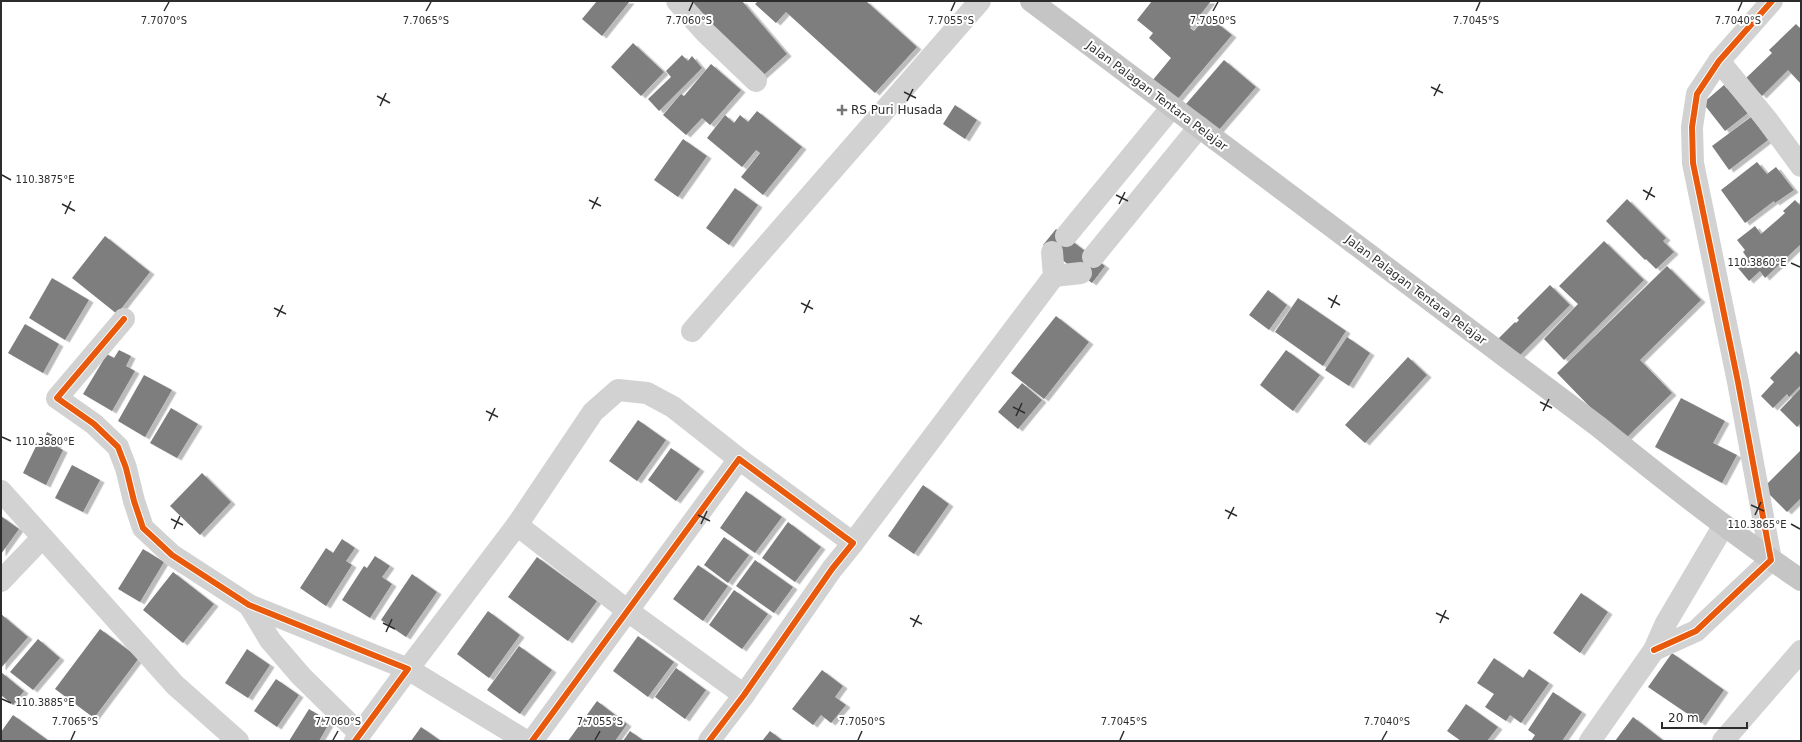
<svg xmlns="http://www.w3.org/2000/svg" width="1802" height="742" font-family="'DejaVu Sans',sans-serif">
<defs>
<filter id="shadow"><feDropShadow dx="4.5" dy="2.5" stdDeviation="0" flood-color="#0004"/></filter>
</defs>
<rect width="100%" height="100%" fill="#fff"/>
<g fill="#7e7e7e" filter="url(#shadow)">
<polygon points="597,1 630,1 602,36 582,19"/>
<polygon points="690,1 742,1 787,54 758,80"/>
<polygon points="758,1 866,1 917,47 875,93 786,12 776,23 755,4"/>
<polygon points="1152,1 1211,1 1190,28 1194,31 1207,15 1232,35 1176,101 1152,81 1171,58 1149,38 1153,33 1137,20"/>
<polygon points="1796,24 1801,29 1801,84 1788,70 1762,96 1745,79 1772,53 1769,50"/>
<polygon points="633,43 664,72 641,96 611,67"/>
<polygon points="682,55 688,61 692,56 702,68 659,111 648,99 671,77 666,71"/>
<polygon points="1224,60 1256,87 1218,131 1186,104"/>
<polygon points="711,64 741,90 710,125 702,118 686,135 663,115 681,94 684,96"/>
<polygon points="1724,85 1748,113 1725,131 1703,103"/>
<polygon points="955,105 977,120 965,139 943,124"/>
<polygon points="757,111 802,147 763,195 741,177 760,153 756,150 742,167 707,138 725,115 734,123 740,115 748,122"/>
<polygon points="1751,117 1768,140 1729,170 1712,146"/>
<polygon points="683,139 707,156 678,197 654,180"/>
<polygon points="1757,162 1767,174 1776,167 1794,190 1775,203 1774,201 1745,223 1721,190"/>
<polygon points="735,188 758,205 729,245 706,228"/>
<polygon points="1627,199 1666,238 1663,241 1674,252 1656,269 1646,259 1645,260 1606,221"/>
<polygon points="1795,200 1801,206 1801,244 1765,278 1760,271 1749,281 1738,268 1748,259 1743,252 1745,250 1737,240 1755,226 1761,234 1785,213 1783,211"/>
<polygon points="1056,229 1105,266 1092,283 1043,245"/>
<polygon points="105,236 150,272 117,314 72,278"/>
<polygon points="1604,241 1644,280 1564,360 1544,339 1578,304 1559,286"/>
<polygon points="1667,266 1701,300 1640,360 1672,393 1623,441 1557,373"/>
<polygon points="52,278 89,300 65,340 29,318"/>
<polygon points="1550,285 1570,305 1517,358 1498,339 1515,322 1516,323 1519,320 1517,318"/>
<polygon points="1268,290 1287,305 1269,330 1249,315"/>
<polygon points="1298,298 1346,331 1323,366 1275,332"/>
<polygon points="1056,316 1089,342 1044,399 1011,373"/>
<polygon points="25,324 59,344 43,373 8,353"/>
<polygon points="1347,337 1370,353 1349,386 1325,370"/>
<polygon points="119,350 131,356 126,366 135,371 112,411 83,394 107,354 114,358"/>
<polygon points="1286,350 1320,375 1293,411 1260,385"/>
<polygon points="1796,351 1801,356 1801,385 1789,397 1787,394 1773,408 1761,396 1774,382 1770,378"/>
<polygon points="1408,357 1427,375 1365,443 1345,425"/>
<polygon points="144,375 172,390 145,437 118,421"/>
<polygon points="1022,383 1042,400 1018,429 998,412"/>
<polygon points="1801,388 1801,423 1797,427 1780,410"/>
<polygon points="1681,398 1725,421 1713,443 1737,455 1722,483 1655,447"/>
<polygon points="171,408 198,424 177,458 150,443"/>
<polygon points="638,420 666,440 637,481 609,461"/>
<polygon points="47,432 59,438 56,446 63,450 46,485 23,473 40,438 44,440"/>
<polygon points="671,448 700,469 676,501 648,480"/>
<polygon points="1801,450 1801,498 1787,512 1763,488"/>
<polygon points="72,465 100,480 83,512 55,498"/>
<polygon points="202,473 231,502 200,535 170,506"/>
<polygon points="923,485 949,504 914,554 888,536"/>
<polygon points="746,491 782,517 755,553 720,528"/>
<polygon points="1,516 19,529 1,554"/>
<polygon points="788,522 821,547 795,582 762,558"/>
<polygon points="724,537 749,555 728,583 704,565"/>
<polygon points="342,539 355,548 346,561 352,565 326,606 300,588 326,548 333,553"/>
<polygon points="143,549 164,562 140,602 118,589"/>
<polygon points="375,556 390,566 382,577 392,584 370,618 342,600 364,566 367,568"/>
<polygon points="537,557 597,601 568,641 508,597"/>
<polygon points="755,560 793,587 774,613 736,586"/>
<polygon points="698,565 728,586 703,621 673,599"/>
<polygon points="173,572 214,604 183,643 143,610"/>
<polygon points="412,574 437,592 406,637 381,620"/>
<polygon points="734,590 768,614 742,649 709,625"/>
<polygon points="1581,593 1608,612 1580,653 1553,633"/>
<polygon points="488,611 520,635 489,678 457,654"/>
<polygon points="1,614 28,637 1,668"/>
<polygon points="100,629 139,658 94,718 55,689"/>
<polygon points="638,636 674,662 648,697 613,671"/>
<polygon points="38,639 60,658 33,690 10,672"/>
<polygon points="519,646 552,670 520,714 487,690"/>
<polygon points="247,649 270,665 248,698 225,683"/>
<polygon points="1672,653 1724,690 1701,723 1648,687"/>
<polygon points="1494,658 1523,678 1529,669 1549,683 1521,723 1510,715 1506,721 1485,707 1494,694 1477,683"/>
<polygon points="676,668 706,690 685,719 655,697"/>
<polygon points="822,670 843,686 835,697 846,705 831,723 821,715 813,725 792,709"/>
<polygon points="1,672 24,691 13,705 1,695"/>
<polygon points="276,679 299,695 277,727 254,711"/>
<polygon points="1553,692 1582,712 1562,741 1531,741 1535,735 1528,730"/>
<polygon points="597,701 627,724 615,741 568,741"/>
<polygon points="1466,704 1498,727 1487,741 1461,741 1447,731"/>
<polygon points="309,709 330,722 319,741 289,741"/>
<polygon points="13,715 49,741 1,741 1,732"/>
<polygon points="1633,717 1664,741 1615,741"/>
<polygon points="421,727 441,741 411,741"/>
<polygon points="630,731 644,741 623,741"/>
<polygon points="770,731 783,741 762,741"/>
</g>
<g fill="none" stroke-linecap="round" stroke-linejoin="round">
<g stroke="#d2d2d2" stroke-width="22">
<polyline points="677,1 706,33 756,81"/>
<polyline points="1719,61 1768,121 1801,166"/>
<polyline points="1066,236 1172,107"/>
<polyline points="1093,257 1199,127"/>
<polyline points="1054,276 1081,273"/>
<polyline points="124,319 57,398 94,424 118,447 126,468 134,501 143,528 172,555 249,605 408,669 355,741"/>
<polyline points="692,331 980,1"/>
<polyline points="1,491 175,685 238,741"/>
<polyline points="517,525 628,611 744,695"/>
<polyline points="853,543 1054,276 1052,252"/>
<polyline points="1,581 42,538"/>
<polyline points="249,605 270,640 301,676 360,734"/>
<polyline points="1654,650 1696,631 1771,560 1738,382 1693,163 1692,127 1697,94 1719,61 1772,1"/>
<polyline points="526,741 408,669 517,525 593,412 618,390 647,393 673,407 739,459"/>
<polyline points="532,741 739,459 853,543 832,569 744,695 709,741"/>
<polyline points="1590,741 1654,650 1666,623 1724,525"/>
<polyline points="1723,741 1801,651"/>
</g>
<path stroke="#c5c5c5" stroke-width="22" d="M1031,1L1599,427C1664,480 1731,533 1801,580"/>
<defs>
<g id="cycleway">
<polyline points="124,319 57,398 94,424 118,447 126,468 134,501 143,528 172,555 249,605 408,669 355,741"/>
<polyline points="1654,650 1696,631 1771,560 1738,382 1693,163 1692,127 1697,94 1719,61 1772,1"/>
<polyline points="532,741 739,459 853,543 832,569 744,695 709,741"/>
</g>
</defs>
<use href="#cycleway" stroke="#fff" stroke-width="8"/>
<use href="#cycleway" stroke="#e8590c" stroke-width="6"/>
</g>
<path fill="none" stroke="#2d2d2d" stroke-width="1.5" d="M164,11L169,2M426,11L431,2M689,11L693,2M951,11L955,2M1213,11L1218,2M1476,11L1480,2M1738,11L1742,2M1431,87L1443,93M904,92L916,98M377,96L390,103M1434,96L1440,84M907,101L913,89M380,106L386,93M2,175L11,180M1643,190L1655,197M1116,195L1128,201M589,200L601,206M1646,200L1652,187M62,204L75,211M1119,204L1125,192M592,209L598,197M65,214L71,201M1791,263L1800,267M1328,298L1340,305M801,303L813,309M274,308L286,314M1331,308L1337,295M804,313L810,300M277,317L283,305M1540,402L1552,408M1013,407L1025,413M486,411L498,417M1543,411L1549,399M1016,416L1022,403M489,421L495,408M2,437L11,441M1751,505L1764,511M1225,510L1237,516M698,515L710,521M1755,515L1761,502M171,519L183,525M1228,519L1234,507M701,524L707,511M1791,524L1800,529M174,529L180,516M1436,613L1449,619M910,618L922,624M383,623L395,629M1440,623L1446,610M913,627L919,615M386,632L392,619M2,699L11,703M71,740L75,731M333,740L338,731M595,740L600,731M858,740L862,731M1120,740L1124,731M1382,740L1387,731"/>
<path fill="#767676" stroke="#fff" stroke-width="1.5" d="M840 104h4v4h4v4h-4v4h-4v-4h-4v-4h4z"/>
<g text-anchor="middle" stroke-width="4" stroke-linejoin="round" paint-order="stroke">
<g font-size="12" fill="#2d2d2d" stroke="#fff">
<text transform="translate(1157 96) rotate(37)" y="4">Jalan Palagan Tentara Pelajar</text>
<text transform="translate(1416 290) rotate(37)" y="4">Jalan Palagan Tentara Pelajar</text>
</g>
<g font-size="12" fill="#2d2d2d" stroke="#fff" text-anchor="start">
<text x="851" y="114">RS Puri Husada</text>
</g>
</g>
<g font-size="10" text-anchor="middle" fill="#2d2d2d" stroke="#fff" stroke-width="4" stroke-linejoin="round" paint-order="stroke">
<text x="164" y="24">7.7070°S</text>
<text x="426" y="24">7.7065°S</text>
<text x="689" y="24">7.7060°S</text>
<text x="951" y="24">7.7055°S</text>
<text x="1213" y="24">7.7050°S</text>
<text x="1476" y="24">7.7045°S</text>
<text x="1738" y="24">7.7040°S</text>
<text x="45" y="183">110.3875°E</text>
<text x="1757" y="266">110.3860°E</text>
<text x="45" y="445">110.3880°E</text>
<text x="1757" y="528">110.3865°E</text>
<text x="45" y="706">110.3885°E</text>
<text x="75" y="725">7.7065°S</text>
<text x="338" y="725">7.7060°S</text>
<text x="600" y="725">7.7055°S</text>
<text x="862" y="725">7.7050°S</text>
<text x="1124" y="725">7.7045°S</text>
<text x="1387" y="725">7.7040°S</text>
</g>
<rect width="1802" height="742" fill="none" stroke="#2d2d2d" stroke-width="4"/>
<path d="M1662 722v6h85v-6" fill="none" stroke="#2d2d2d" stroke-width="2"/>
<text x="1668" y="722" font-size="12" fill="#2d2d2d" stroke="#ffffff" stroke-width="3" paint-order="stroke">20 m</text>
</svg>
